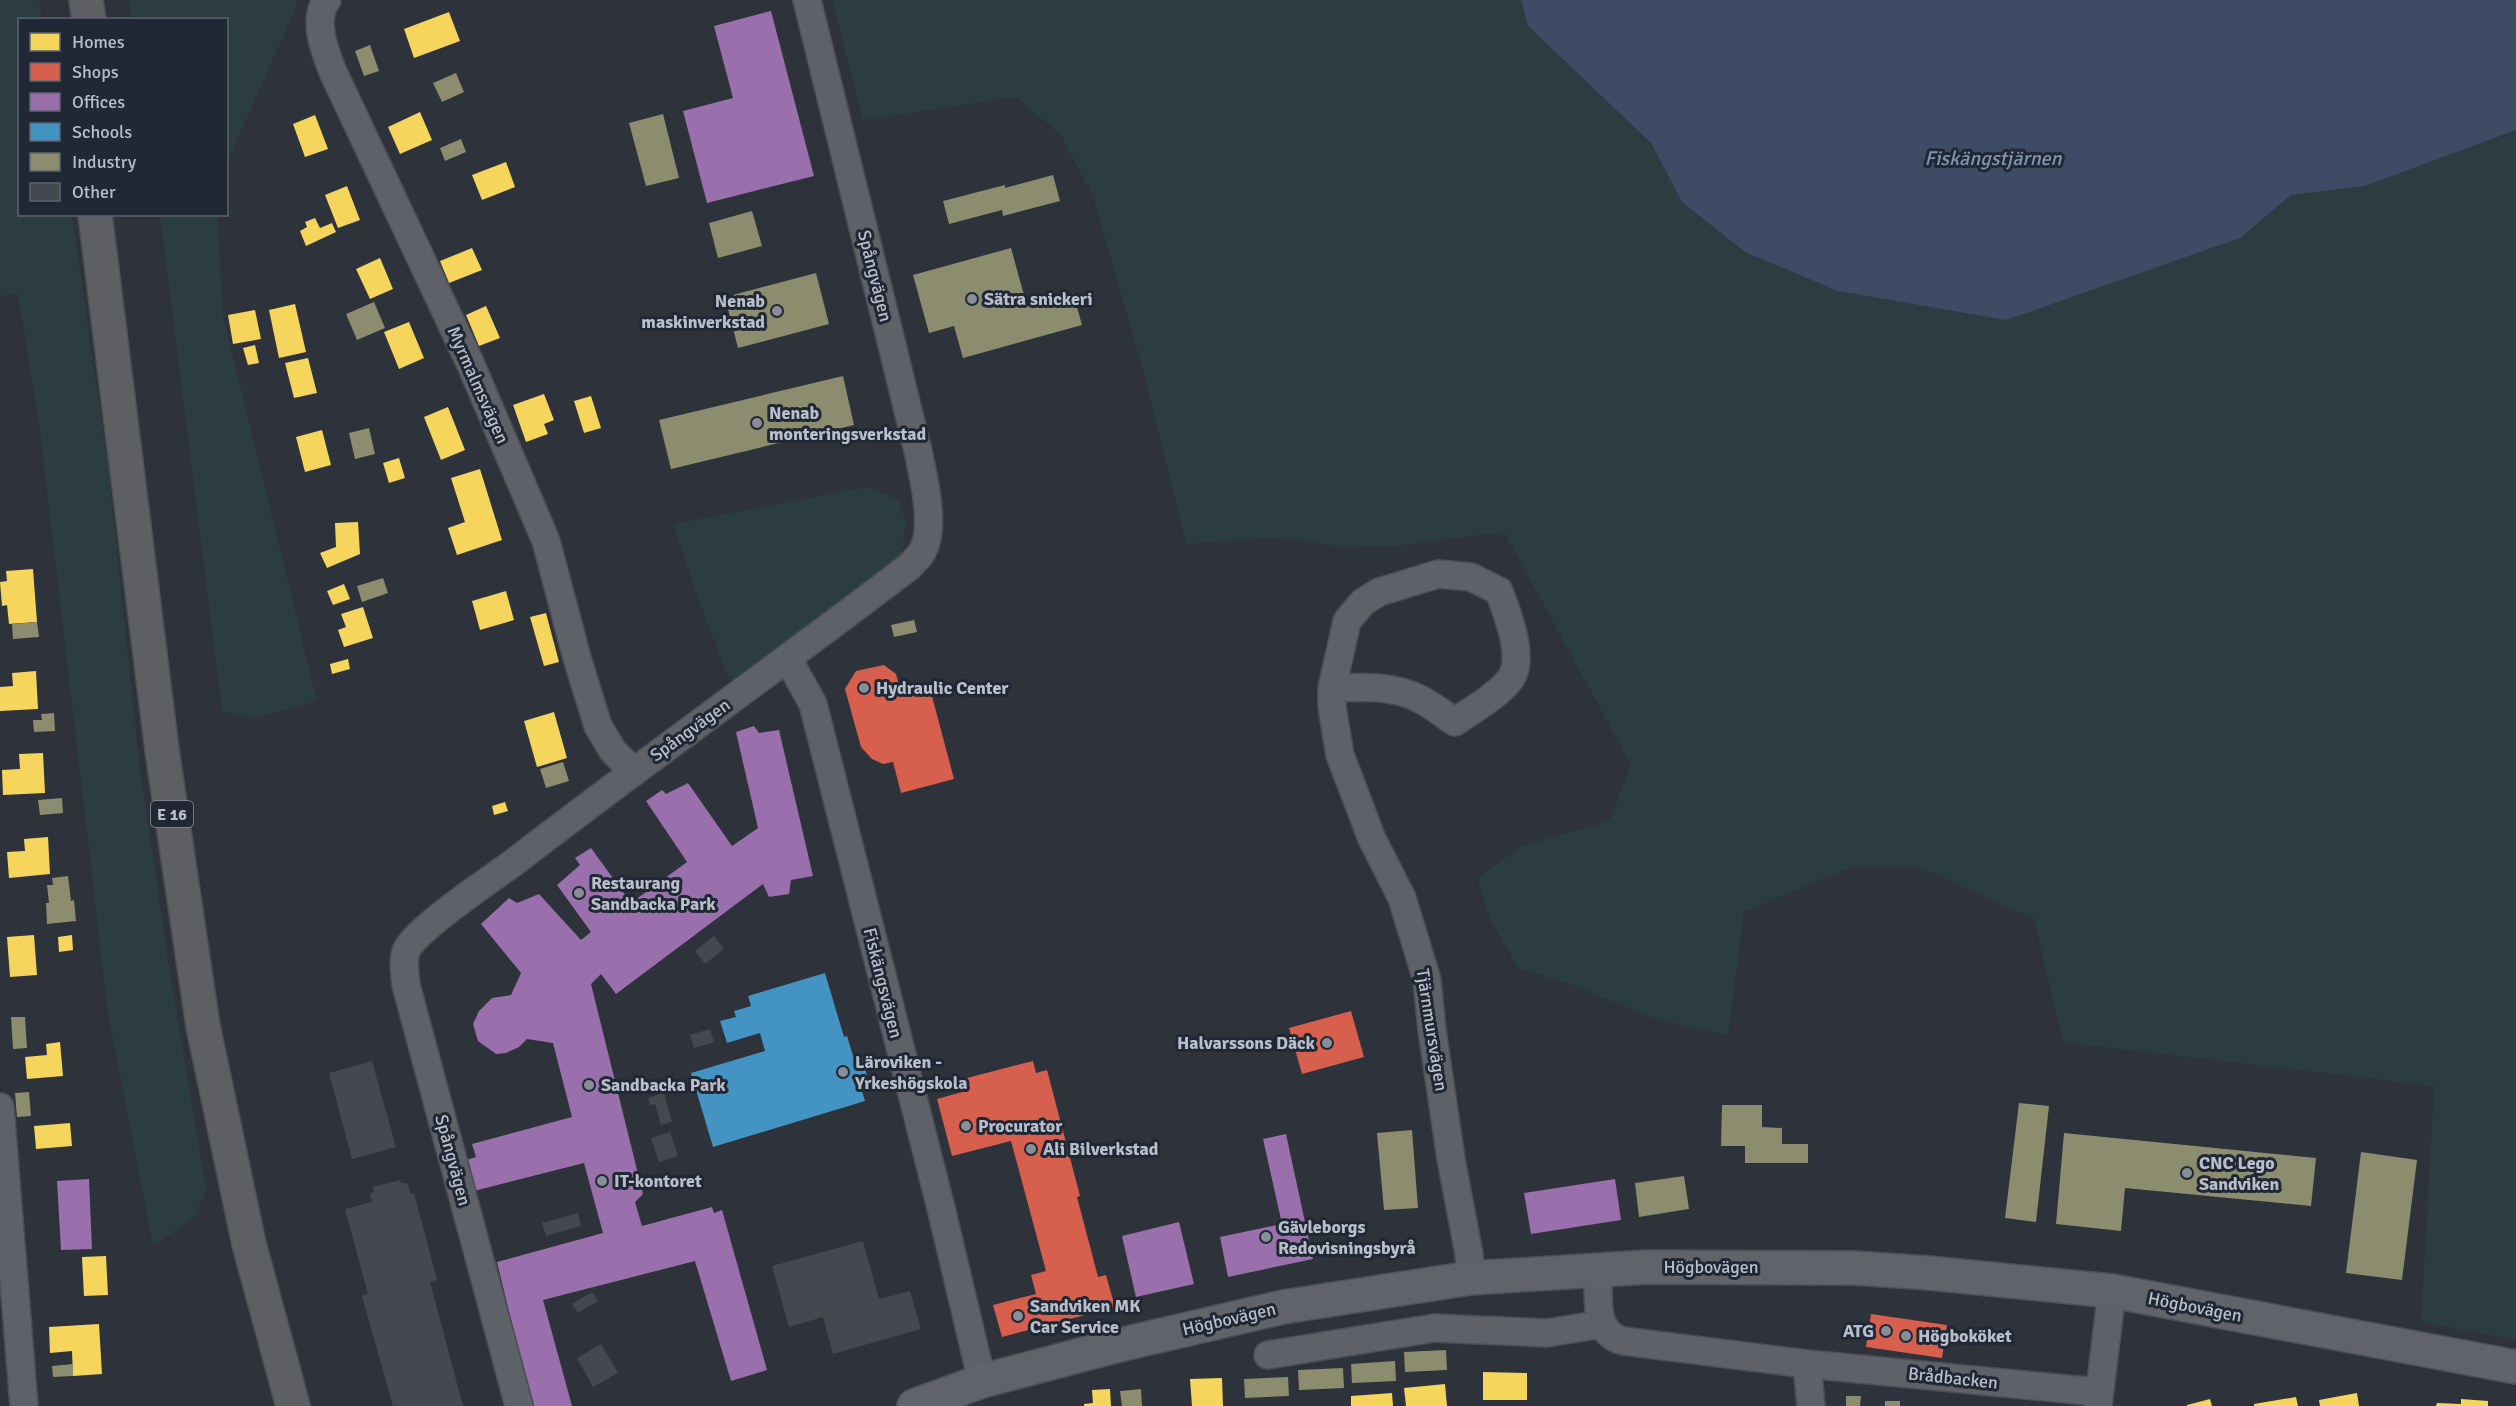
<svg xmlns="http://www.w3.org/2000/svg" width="2516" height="1406" font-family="Signika,sans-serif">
<rect width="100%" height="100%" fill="#2e323a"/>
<g fill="#2b3d41">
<polygon points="0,0 39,0 42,19 20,20 20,214 72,215 108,466 140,769 168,960 206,1188 195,1217 153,1246 108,1013 39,422 18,294 0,296"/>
<polygon points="128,0 297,0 295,10 227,163 226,20 132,19"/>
<polygon points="832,0 1521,0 1528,26 1651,143 1682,202 2240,238 2291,195 2365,186 2516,130 2516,1340 2421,1322 2434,1086 2063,1042 2034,919 1921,868 1851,867 1744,912 1728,1035 1655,1019 1573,985 1518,968 1491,921 1477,878 1522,846 1609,821 1631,765 1504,532 1396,546 1328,545 1284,537 1186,544 1143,370 1092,194 1060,134 1016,97 863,120"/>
<polygon points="160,215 217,215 223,315 317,701 255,718 222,711"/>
<polygon points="867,487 898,499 906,521 902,556 731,684 697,596 673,524"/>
</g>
<polygon fill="#3d4b64" points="1521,0 2516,0 2516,130 2365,186 2291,195 2240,238 2006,320 1838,291 1745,252 1682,202 1651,143 1528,26"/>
<g fill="#f6d55c">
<polygon points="449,12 460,41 414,58 404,29"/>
<polygon points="420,112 432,140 400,154 388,127"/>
<polygon points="315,115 328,149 305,157 293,124"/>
<polygon points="506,162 515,187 482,200 472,175"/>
<polygon points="347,186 360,220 338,228 325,195"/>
<polygon points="315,218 320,228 332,223 336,232 306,246 300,231 307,227 305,222"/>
<polygon points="472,248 482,270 449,283 440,261"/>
<polygon points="380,258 393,289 370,299 356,269"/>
<polygon points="295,304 306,352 279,358 269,310"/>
<polygon points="486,306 500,338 479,346 466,315"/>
<polygon points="255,310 261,339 233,344 228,315"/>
<polygon points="409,322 424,358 399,369 384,332"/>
<polygon points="255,345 259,363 248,365 243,348"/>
<polygon points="308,358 317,393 294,398 285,363"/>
<polygon points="544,394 554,420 544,424 548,434 526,442 513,405"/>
<polygon points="591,396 601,428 584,433 574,401"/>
<polygon points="448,407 465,450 441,460 424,417"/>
<polygon points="322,430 331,465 305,472 296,437"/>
<polygon points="399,458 405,478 389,483 383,463"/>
<polygon points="480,469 502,540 457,555 448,528 465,522 451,478"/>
<polygon points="358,522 360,554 327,568 320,553 336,547 335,523"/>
<polygon points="33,569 37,622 9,624 7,605 2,606 0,582 7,581 6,571"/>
<polygon points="344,584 350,599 333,605 327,591"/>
<polygon points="506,591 514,620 480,630 472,601"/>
<polygon points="363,607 373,638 344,647 338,630 346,627 341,614"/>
<polygon points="546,613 559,662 544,666 530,617"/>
<polygon points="348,659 350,669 332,674 330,664"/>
<polygon points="36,671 38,709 0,711 0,687 13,686 12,673"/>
<polygon points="554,712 567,758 537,767 524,721"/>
<polygon points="43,753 45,793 3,795 2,770 20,769 19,754"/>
<polygon points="505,802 508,811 494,815 492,806"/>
<polygon points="48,837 50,874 9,878 7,852 25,851 24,839"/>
<polygon points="34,935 37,975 10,977 7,937"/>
<polygon points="72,935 73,950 59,952 58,937"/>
<polygon points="60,1042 63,1076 27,1079 25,1057 47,1055 46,1044"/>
<polygon points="70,1123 72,1146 36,1149 34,1126"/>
<polygon points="106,1256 108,1295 84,1296 82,1257"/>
<polygon points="99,1324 102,1374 73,1376 72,1351 50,1353 49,1327"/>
<polygon points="1483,1372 1527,1373 1527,1400 1483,1400"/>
<polygon points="1222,1378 1223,1406 1192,1406 1190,1379"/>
<polygon points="1445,1384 1447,1406 1406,1406 1404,1388"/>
<polygon points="1110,1389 1111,1406 1084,1406 1084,1404 1093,1403 1092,1390"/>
<polygon points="1392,1393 1393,1406 1351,1406 1351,1396"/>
<polygon points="2357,1393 2359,1406 2320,1406 2319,1400"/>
<polygon points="2296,1397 2298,1406 2254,1406 2254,1404"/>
<polygon points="2210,1399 2212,1406 2187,1406 2187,1405"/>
<polygon points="2461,1399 2488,1401 2488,1406 2461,1406"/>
<polygon points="2437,1403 2461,1404 2461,1406 2436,1406"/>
</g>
<g fill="#d6604d">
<polygon points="884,665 896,674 901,692 929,685 954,779 901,793 893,762 883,764 872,759 861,747 845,689 856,671"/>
<polygon points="1351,1011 1364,1057 1302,1074 1289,1028"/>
<polygon points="1033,1061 1036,1073 1047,1070 1080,1196 1077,1197 1098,1277 1106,1275 1115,1307 1002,1337 993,1305 1036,1294 1031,1275 1046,1271 1011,1141 952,1156 937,1099 966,1091 963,1079"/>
<polygon points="1871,1314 1947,1325 1942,1358 1866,1347"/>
</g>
<g fill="#9970ab">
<polygon points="771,11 814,176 707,203 683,111 733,98 714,26"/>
<polygon points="754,726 759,733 779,730 813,876 791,880 789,894 769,897 763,884 616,994 601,974 591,984 643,1194 635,1202 642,1226 712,1207 714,1213 722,1210 767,1370 731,1381 695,1261 543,1300 572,1406 532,1406 497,1262 603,1233 584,1163 474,1191 466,1160 476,1157 472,1144 572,1117 553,1043 527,1039 519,1047 506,1053 496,1054 478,1041 473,1024 479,1011 492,998 511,995 521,973 481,924 509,898 517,903 539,894 581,940 591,932 557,885 580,865 575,858 591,848 631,903 687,862 646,801 662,790 666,794 688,783 732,846 758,828 736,732"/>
<polygon points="1286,1134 1313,1259 1228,1277 1220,1237 1282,1224 1263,1139"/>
<polygon points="89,1179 92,1249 61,1250 57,1181"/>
<polygon points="1615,1179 1621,1220 1531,1234 1524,1193"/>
<polygon points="1179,1222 1194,1284 1136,1297 1122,1236"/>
</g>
<polygon fill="#4393c3" points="825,973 844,1037 847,1036 854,1059 862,1057 868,1080 859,1082 865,1101 713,1147 691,1073 765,1051 760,1033 727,1043 720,1021 736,1017 734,1011 751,1006 748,996"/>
<g fill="#8c8c6e">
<polygon points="370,45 379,71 364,76 355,51"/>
<polygon points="456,73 464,92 442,102 433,83"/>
<polygon points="663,114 679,178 646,186 629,123"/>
<polygon points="461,139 466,152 445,161 440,148"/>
<polygon points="1053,175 1060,201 1003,216 1002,210 949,224 943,201 1005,185 1005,188"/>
<polygon points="752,211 762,246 718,258 709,223"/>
<polygon points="1011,248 1027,306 1073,293 1082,325 963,358 954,326 929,333 913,275"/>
<polygon points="816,273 829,324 738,348 725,297"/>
<polygon points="374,302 385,328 357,340 346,314"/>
<polygon points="843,376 854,425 671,469 659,420"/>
<polygon points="369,428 375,454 355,459 349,433"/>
<polygon points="383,578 388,593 362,602 357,586"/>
<polygon points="914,620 917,632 894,637 891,625"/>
<polygon points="37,622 39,637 13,639 12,624"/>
<polygon points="54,713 55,731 34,732 33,720 42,720 41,714"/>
<polygon points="563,762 569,781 546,788 540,769"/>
<polygon points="62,798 63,813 40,815 38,800"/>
<polygon points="68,876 71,901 74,900 76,921 47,924 46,903 49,903 47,885 53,885 52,878"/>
<polygon points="11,1017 25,1017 27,1048 13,1049"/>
<polygon points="29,1092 31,1116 17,1117 15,1093"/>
<polygon points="2019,1103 2049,1106 2036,1222 2005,1218"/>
<polygon points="1722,1105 1762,1105 1762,1127 1782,1128 1782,1144 1808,1144 1808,1163 1745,1163 1745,1146 1721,1146"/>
<polygon points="1412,1130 1418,1208 1384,1210 1377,1133"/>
<polygon points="2064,1133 2316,1158 2311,1206 2125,1188 2121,1231 2056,1224"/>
<polygon points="2361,1152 2417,1160 2402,1280 2346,1273"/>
<polygon points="1684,1176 1689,1209 1639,1217 1635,1183"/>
<polygon points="1446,1350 1447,1370 1405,1372 1404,1352"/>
<polygon points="1395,1361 1396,1381 1352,1383 1351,1364"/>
<polygon points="73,1364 73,1376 53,1377 52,1366"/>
<polygon points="1343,1368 1344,1388 1299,1390 1298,1370"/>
<polygon points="1288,1377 1289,1396 1245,1398 1244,1379"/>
<polygon points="1141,1389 1142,1406 1122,1406 1120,1391"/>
<polygon points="1846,1396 1861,1396 1860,1406 1846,1406"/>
<rect x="1885" y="1401" width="15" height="5"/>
</g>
<g fill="#44484f">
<polygon points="714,936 724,949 705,964 695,951"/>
<polygon points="710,1029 714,1042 694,1048 690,1035"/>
<polygon points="372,1061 396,1147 352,1159 329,1073"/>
<polygon points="664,1093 672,1122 661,1125 655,1104 650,1105 648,1098"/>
<polygon points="670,1132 678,1156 659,1162 651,1138"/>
<polygon points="400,1180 401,1183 407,1183 411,1194 414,1193 437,1280 430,1282 463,1406 393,1406 362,1296 368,1294 345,1209 372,1202 370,1194 374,1192 373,1187"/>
<polygon points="578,1213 581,1226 546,1236 542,1223"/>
<polygon points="863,1241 879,1299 910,1291 921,1329 833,1354 823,1317 789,1327 772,1266"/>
<polygon points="592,1292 598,1301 578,1313 572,1304"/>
<polygon points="601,1344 618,1373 593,1387 577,1358"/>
</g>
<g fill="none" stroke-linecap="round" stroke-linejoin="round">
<defs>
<g id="minor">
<path d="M327,0C312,19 325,52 333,72L471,365L546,541L577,658L598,726L613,751L633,771"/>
<polyline points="788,659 813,704 941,1208 982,1381"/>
<path d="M1332,688C1362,687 1393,685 1420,699C1432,705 1443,714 1455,722C1473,709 1498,696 1511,678C1525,657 1507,613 1499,591L1471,577L1438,574L1379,592L1363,602L1347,621L1332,688V707L1340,755L1372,839L1402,898L1427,980L1432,1030L1451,1159L1469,1254L1471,1278"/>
<polyline points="0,1107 24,1406"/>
<path d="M1598,1270C1599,1296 1592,1333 1623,1341L1807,1364L2098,1392"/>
<polyline points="1268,1355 1434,1328 1547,1333 1602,1324"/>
<polyline points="1807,1364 1811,1406"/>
<path d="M519,1406L406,985C405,974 402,959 407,949C419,927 490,880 513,863C644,762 778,667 910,566C913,562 919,557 922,552C936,528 924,481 919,455L807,0"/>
<polyline points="2098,1406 2112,1291"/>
</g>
<polyline id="major" points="914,1406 982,1381 1115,1346 1283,1307 1471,1278 1648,1267 1854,1268 1929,1273 2112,1291 2516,1367"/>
<g id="highway">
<polyline points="86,0 89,20"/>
<polyline points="95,214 162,750 203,1026 249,1244 293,1406"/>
</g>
</defs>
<use href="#minor" stroke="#4a4d53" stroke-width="30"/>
<use href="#major" stroke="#4c4f57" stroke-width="36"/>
<use href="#highway" stroke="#4b4f55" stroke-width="36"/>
<use href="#minor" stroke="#5e6168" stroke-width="27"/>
<use href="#major" stroke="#60636a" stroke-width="33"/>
<use href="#highway" stroke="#5d5f62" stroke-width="33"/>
</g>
<g fill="#888e98" stroke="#212835" stroke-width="2">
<circle cx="972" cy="299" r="6"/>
<circle cx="777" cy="311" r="6"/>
<circle cx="757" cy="423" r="6"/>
<circle cx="864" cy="688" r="6"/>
<circle cx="579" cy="893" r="6"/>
<circle cx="1327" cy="1043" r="6"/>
<circle cx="843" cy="1072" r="6"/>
<circle cx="589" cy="1085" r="6"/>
<circle cx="966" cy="1126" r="6"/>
<circle cx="1031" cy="1149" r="6"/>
<circle cx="2187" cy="1173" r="6"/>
<circle cx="602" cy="1181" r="6"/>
<circle cx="1266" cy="1237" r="6"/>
<circle cx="1018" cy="1316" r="6"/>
<circle cx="1886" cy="1331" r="6"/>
<circle cx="1906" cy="1336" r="6"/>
</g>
<g text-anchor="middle" stroke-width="6" stroke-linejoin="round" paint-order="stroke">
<rect fill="#212835" stroke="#8b929d" stroke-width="1.5" x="151" y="801" width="42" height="26" rx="4.5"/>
<g font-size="16" font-weight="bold" fill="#b9bfca">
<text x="172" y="820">E 16</text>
</g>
<g font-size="18" fill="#b9bfca" stroke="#212835">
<text transform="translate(875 276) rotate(76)" y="6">Spångvägen</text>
<text transform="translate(478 385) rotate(66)" y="6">Myrmalmsvägen</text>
<text transform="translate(690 730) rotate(-36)" y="6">Spångvägen</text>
<text transform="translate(883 983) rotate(76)" y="6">Fiskängsvägen</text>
<text transform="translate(1432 1030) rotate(81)" y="6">Tjärnmursvägen</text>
<text transform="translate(453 1160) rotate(75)" y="6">Spångvägen</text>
<text x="1711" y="1273">Högbovägen</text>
<text transform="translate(2195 1307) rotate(11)" y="6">Högbovägen</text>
<text transform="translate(1229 1319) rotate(-13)" y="6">Högbovägen</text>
<text transform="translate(1953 1378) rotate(6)" y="6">Brådbacken</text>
</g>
<g font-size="18" font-weight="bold" fill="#b9bfca" stroke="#212835" text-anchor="start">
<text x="984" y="305">Sätra snickeri</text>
<text x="765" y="307" text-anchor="end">Nenab<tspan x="765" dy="21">maskinverkstad</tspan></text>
<text x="769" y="419">Nenab<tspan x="769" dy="21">monteringsverkstad</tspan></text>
<text x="876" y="694">Hydraulic Center</text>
<text x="591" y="889">Restaurang<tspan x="591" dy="21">Sandbacka Park</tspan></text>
<text x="1315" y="1049" text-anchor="end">Halvarssons Däck</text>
<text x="855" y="1068">Läroviken -<tspan x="855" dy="21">Yrkeshögskola</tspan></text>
<text x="601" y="1091">Sandbacka Park</text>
<text x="978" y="1132">Procurator</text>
<text x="1043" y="1155">Ali Bilverkstad</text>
<text x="2199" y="1169">CNC Lego<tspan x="2199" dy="21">Sandviken</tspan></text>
<text x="614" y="1187">IT-kontoret</text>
<text x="1278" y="1233">Gävleborgs<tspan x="1278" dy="21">Redovisningsbyrå</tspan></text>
<text x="1030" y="1312">Sandviken MK<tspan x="1030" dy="21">Car Service</tspan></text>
<text x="1874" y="1337" text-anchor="end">ATG</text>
<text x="1918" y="1342">Högboköket</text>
</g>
<g font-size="20" font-style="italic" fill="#8294af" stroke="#212835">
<text x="1993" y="165">Fiskängstjärnen</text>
</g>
</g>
<rect x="18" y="18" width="210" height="198" fill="#212835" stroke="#5e6471" stroke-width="1.5"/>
<rect x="30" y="33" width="30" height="18" fill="#f6d55c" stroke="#5e6471" stroke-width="1.5"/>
<text x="72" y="48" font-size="18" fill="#b9bfca">Homes</text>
<rect x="30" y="63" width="30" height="18" fill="#d6604d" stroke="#5e6471" stroke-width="1.5"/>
<text x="72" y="78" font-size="18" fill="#b9bfca">Shops</text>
<rect x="30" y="93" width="30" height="18" fill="#9970ab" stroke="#5e6471" stroke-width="1.5"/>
<text x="72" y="108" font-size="18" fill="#b9bfca">Offices</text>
<rect x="30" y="123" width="30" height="18" fill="#4393c3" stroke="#5e6471" stroke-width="1.5"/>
<text x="72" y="138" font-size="18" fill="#b9bfca">Schools</text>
<rect x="30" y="153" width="30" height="18" fill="#8c8c6e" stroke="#5e6471" stroke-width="1.5"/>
<text x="72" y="168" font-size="18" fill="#b9bfca">Industry</text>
<rect x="30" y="183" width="30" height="18" fill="#44484f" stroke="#5e6471" stroke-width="1.5"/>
<text x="72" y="198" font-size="18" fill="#b9bfca">Other</text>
</svg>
